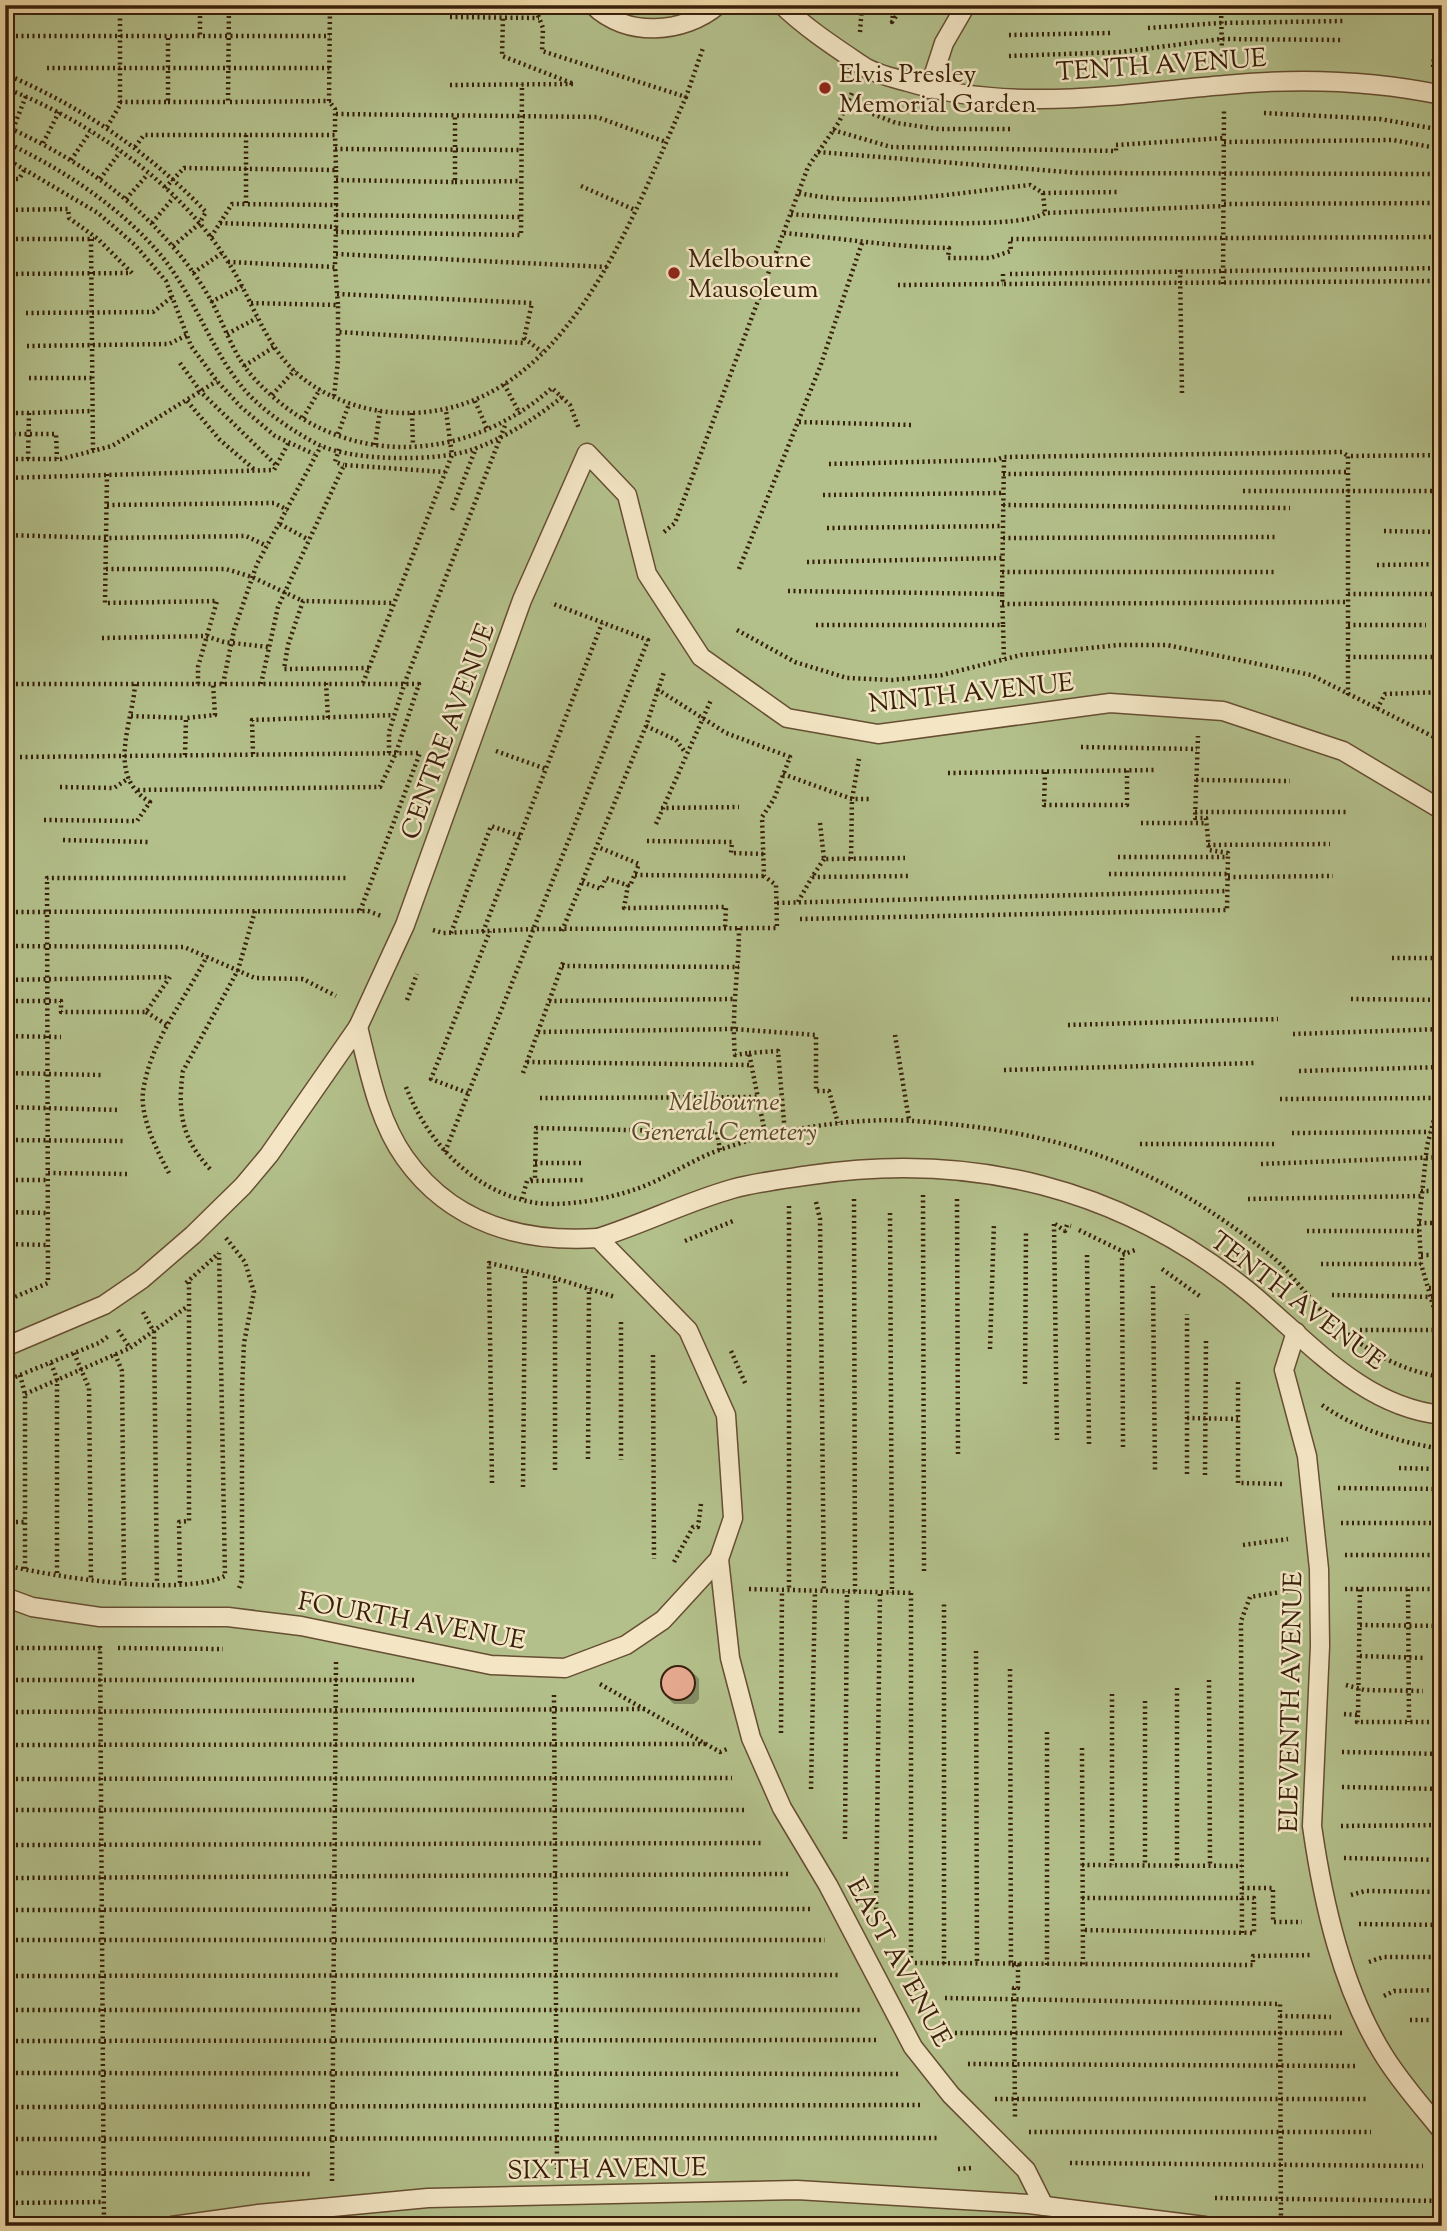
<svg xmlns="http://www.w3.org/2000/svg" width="1447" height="2231" font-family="'Sorts Mill Goudy',serif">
<defs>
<filter id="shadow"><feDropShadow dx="6" dy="6" stdDeviation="0" flood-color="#0004"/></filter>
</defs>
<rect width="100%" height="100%" fill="#eed8a6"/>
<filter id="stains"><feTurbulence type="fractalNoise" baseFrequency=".00286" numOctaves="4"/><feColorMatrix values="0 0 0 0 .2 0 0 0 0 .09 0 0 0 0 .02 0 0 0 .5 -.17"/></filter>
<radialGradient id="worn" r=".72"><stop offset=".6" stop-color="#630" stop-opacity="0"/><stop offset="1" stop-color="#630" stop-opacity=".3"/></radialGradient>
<rect fill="#b3c08b" stroke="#76704b" stroke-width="2" x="5" y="5" width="1437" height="2221"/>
<circle fill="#e6a990" stroke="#38200b" stroke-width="2" filter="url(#shadow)" cx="678" cy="1683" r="17"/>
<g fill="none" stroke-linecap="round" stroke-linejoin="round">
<defs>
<g id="service">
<path d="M593,5C626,38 684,34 718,5"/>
<path d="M782,5C807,29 835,47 863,66C875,74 894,78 908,82C1011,113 1120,94 1225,85C1297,78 1370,80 1442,95"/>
<polyline points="929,89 944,43 966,5"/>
<path d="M598,1238C643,1224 686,1202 732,1189C757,1182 785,1179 811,1175C972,1151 1121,1188 1248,1291C1307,1339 1361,1407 1442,1415"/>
<path d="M1296,1332L1284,1370L1307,1456L1319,1569L1320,1646L1312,1826C1323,1903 1342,1988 1383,2054C1400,2082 1422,2106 1442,2131"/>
<polyline points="5,1347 104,1305 142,1279 193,1235 243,1186 269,1155 358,1027 405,925 522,600 587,453 627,495 647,574 701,657 787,718 878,734 1110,703 1223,711 1343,751 1442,810"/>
<polyline points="719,1559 730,1658 751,1738 782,1808 828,1885 913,2047 951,2095 1026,2170 1044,2206"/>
<path d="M5,1597L32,1607L100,1617H228L301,1626L491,1665L565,1668L626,1645L663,1620L719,1559L733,1518L726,1415L688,1330L598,1238C522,1243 451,1223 405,1158C378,1120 369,1071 358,1027"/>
<polyline points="172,2226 258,2214 428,2198 797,2190 1029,2204 1205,2226"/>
</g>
</defs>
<use href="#service" stroke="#664e32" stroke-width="21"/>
<g stroke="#38200b" stroke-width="4.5" stroke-dasharray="2 3.5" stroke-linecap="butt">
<polyline points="200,5 200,36"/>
<polyline points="229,5 228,102 329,101 330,5"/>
<polyline points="534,5 543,28 542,51 686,97 703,48"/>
<polyline points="894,5 892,22 904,5"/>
<polyline points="1221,5 1222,57"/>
<polyline points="450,17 539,18"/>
<polyline points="1148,28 1221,23 1343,21"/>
<polyline points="860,32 862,5"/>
<polyline points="1009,35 1110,33"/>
<polyline points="5,36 330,36"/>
<polyline points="1009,56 1121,52 1221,39 1343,40"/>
<polyline points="1433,67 1438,18 1434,5"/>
<polyline points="47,68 330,68"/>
<path d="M5,74C81,106 149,152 206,212L199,224L173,246"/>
<polyline points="450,85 574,84 502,56 503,17"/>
<path d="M5,88C94,123 184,187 233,270C255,307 267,349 301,377C331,401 372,414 410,413C567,410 632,217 686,97"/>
<polyline points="120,102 168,102 168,36"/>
<polyline points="168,102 228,102"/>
<polyline points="847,104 896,123 939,129 1013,129"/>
<polyline points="1264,113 1380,119 1442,130"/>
<polyline points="336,114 597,117 666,142"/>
<path d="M5,126C65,153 121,188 165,238C183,257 199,279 212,302C225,327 234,356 253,377C336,470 462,467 552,388L570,405L579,429"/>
<polyline points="107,127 120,105 120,5"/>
<polyline points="13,129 26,96"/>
<polyline points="833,130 891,147 1116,151 1116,145 1224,138"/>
<polyline points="246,135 246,204"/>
<path d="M5,142C61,168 119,206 159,253C194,294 209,347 243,388C261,410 294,432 319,445C353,461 435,462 471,450C503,439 535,419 562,397"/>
<polyline points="1224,142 1393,140 1442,149"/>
<polyline points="43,143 59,112"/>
<polyline points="135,147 144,135 335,135 335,109 329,101"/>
<polyline points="335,149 521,150"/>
<polyline points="818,152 1079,173 1442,174"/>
<polyline points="5,158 98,213 135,245 166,281 191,346 217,381 241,407 275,436 314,454"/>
<polyline points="71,160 90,132"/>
<polyline points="5,179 19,179 25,169"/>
<polyline points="100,179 120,152"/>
<polyline points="336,180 455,182 455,116"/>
<polyline points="455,182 521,181"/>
<polyline points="581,186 635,210"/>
<polyline points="165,188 184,168 336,170 335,135"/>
<path d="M799,193C874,209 954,193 1030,185L1043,193L1045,213"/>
<polyline points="1043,193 1120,192"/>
<polyline points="126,199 148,174"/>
<polyline points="1224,204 1442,203"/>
<polyline points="5,210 68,209 69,218 98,239 132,273"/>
<path d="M791,214C835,218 1015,233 1045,213L1224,206"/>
<polyline points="336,215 520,217"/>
<polyline points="152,223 174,197"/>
<polyline points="220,223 336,227 336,205"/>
<polyline points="336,232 521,235 522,84"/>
<path d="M784,233C839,238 894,247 949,248L948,258H990L1011,251L1010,239L1442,237"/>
<polyline points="211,237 232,204 336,205 336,170"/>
<polyline points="5,239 94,239"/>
<polyline points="91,239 93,451"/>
<polyline points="336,254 607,267"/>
<polyline points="228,262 335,267 336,227"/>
<polyline points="1180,270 1182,393"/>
<polyline points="193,273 222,253"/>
<polyline points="5,274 131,273"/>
<polyline points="1003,274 1003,284 1442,281"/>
<polyline points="1010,274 1442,268"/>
<polyline points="1223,284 1224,111"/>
<polyline points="898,285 1003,284"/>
<polyline points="337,294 532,303 523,343 338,332"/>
<polyline points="211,302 242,286"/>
<polyline points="251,303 338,305 335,267"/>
<polyline points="26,313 153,312 172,297"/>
<polyline points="227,334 257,318"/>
<polyline points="524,338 542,352"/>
<polyline points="27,346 169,344 187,335"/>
<polyline points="180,363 201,392 276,465"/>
<polyline points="244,366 274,347"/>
<polyline points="29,378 93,378"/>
<polyline points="504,384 520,414"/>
<polyline points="272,395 295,370"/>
<polyline points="334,396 338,361 338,305"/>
<polyline points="187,401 220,440 255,470"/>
<polyline points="475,401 488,431"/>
<polyline points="5,413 29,413"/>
<polyline points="412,413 413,446"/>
<polyline points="303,418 320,389"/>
<polyline points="799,422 911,425"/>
<polyline points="8,434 56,434 57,459"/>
<polyline points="338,434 349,404"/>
<polyline points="375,445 380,411"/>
<polyline points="339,449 335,462 344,465"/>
<polyline points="5,459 61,459 112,446 217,381"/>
<polyline points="28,459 29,413 93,411"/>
<polyline points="829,464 995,460 1004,457 1342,452 1348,456"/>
<polyline points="107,474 105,603 217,601 198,667 198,684"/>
<polyline points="1003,474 1347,472"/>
<polyline points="5,478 274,470 289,442"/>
<polyline points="1243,491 1442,491"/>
<polyline points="823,495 1003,493"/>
<polyline points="107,505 274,503 288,510"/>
<polyline points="1003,505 1290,508"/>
<polyline points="452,510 476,448"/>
<polyline points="280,524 309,540"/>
<polyline points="827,528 1003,526"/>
<polyline points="1384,531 1442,532"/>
<polyline points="664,532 675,523 808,167 839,122 852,93"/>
<polyline points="5,535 107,538 246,536 267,546"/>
<polyline points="1003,538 1278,537"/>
<polyline points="807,562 1002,558"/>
<polyline points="1377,565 1442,564"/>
<polyline points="106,569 226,569 252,577 303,601"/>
<polyline points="739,569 820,367 863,240"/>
<polyline points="1002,572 1275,572"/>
<polyline points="788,591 1002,594 1003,625"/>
<polyline points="1002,594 1004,457"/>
<polyline points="1348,594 1442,594"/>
<polyline points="1002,604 1348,602"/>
<polyline points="816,625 1003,625 1004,659"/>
<polyline points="1348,625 1426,625"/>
<polyline points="737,630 795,662 847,678 892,680 942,675 1021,655 1119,645 1167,645 1311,675 1442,741"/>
<polyline points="102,638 206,636 224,642 268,647"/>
<polyline points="1348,657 1442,657"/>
<polyline points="369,668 284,669 288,645 303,601 394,603"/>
<polyline points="326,683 328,718"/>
<polyline points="363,683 452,455 446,411"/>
<polyline points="5,684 419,684 396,753 380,787 138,790"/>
<polyline points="223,684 234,630 257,564 321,446"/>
<polyline points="261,684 278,607 344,465 445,472"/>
<polyline points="1348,695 1348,456 1442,455"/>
<polyline points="1377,709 1385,694 1442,692"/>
<polyline points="131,716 186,718"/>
<polyline points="646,726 676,740 685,752"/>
<polyline points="1081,747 1197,749"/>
<polyline points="496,751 546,769"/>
<polyline points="389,753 389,732 405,682 506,423"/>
<polyline points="253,754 252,720 394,715"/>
<polyline points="185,755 186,718 215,715 213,684"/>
<polyline points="20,757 420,753 360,911"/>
<polyline points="1045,772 1044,805 1127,805 1127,770"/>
<polyline points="948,773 1154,770"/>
<polyline points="783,774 852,799 869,799"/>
<polyline points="1196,780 1290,781"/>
<polyline points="60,787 114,788 129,778"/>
<polyline points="661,808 739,807"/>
<polyline points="1195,812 1348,812"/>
<path d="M44,820L137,821L150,802C105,776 133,723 135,684"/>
<polyline points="820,823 824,859 905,858"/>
<polyline points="1141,823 1206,823"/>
<polyline points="656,824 711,700"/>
<polyline points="63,840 148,842"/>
<polyline points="647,841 732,842 731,853 765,854"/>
<polyline points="1208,845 1330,844"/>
<polyline points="1118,857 1227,857"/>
<polyline points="824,859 812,877 909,876"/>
<polyline points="851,859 852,799 859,759"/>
<polyline points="1109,874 1227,874"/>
<polyline points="635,875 764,876"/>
<polyline points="1228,877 1333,876"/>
<polyline points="582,882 601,889 606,878 630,886 639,864 598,847"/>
<polyline points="628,885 624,908 726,907 725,928"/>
<polyline points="798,902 812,877"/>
<polyline points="777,903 1227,891"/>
<polyline points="5,912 368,911 381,916"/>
<polyline points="800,919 1227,910 1228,853 1209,850 1206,818 1195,818 1198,736"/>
<path d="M739,928C739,971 731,1012 735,1055L749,1053L766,1138"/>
<polyline points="433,930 443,933 533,929 777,928 776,885 764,876 762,817 774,799 790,757 726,733 657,689"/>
<polyline points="562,931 646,726 664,672"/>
<polyline points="483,932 602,623"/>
<polyline points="451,933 491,826 520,836"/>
<polyline points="5,946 184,947 255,978 303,979 336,996"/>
<polyline points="1392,958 1442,958"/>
<polyline points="562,966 739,967"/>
<polyline points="5,980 169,977"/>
<polyline points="1351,999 1442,1000"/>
<polyline points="407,1000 417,974"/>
<polyline points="5,1001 61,1001 61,1012 146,1012 170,977"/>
<polyline points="549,1001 733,999"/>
<polyline points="146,1012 167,1025"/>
<polyline points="1068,1025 1278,1019"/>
<polyline points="538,1032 733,1029 816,1035 816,1091 829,1091 838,1123"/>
<polyline points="1293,1034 1442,1029"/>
<polyline points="895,1035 909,1120"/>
<polyline points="5,1036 61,1037"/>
<polyline points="749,1053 778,1051 785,1134"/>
<polyline points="527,1062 752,1065"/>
<polyline points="1004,1070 1255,1063"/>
<polyline points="1299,1071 1442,1067"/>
<polyline points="5,1073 101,1075"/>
<polyline points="523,1073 564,960"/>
<path d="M406,1087C427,1141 471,1190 531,1202C561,1208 608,1199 636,1189C666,1179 692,1159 722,1149C781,1129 851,1117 914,1121C1060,1131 1152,1162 1268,1253C1288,1269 1302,1290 1320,1309C1353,1343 1394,1370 1442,1377"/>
<polyline points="1442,1089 1427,1146 1419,1223 1421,1264 1442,1336"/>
<polyline points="468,1093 431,1079 490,931"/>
<polyline points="540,1098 758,1097"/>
<polyline points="1280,1099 1440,1098"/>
<polyline points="5,1107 120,1110"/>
<polyline points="1292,1133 1430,1132"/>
<polyline points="5,1140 126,1141"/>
<polyline points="1140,1144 1275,1144"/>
<polyline points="445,1152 648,640 551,603"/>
<polyline points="535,1163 583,1163"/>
<polyline points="1261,1164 1442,1157"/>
<path d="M210,1169C182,1139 177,1112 183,1071L238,970L255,911"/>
<polyline points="48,1173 128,1174"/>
<path d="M169,1173C157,1151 140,1117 143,1092C150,1041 185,1000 207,956"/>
<polyline points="5,1180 49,1180"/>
<polyline points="531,1181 586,1180"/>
<polyline points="1421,1191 1442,1191"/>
<polyline points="923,1195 924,1571"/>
<polyline points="522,1199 527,1181 535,1178 536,1128 717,1132 720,1150"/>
<polyline points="854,1199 855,1592"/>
<polyline points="957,1199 958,1454"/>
<polyline points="1248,1199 1421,1196"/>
<polyline points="816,1202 820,1219 824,1591"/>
<polyline points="789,1206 789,1590"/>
<polyline points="5,1212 48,1213"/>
<polyline points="890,1213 892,1593"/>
<polyline points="1419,1223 1442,1223"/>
<polyline points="1054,1224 1057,1440"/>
<polyline points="1055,1224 1065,1231 1067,1225 1071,1226"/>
<polyline points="1079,1230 1126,1253"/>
<polyline points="1307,1231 1419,1231"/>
<polyline points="226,1238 245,1262 254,1292 244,1343 242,1390 242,1580 238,1591"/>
<polyline points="685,1241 733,1221"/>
<polyline points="5,1244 49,1245"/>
<polyline points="1087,1255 1089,1446"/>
<polyline points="1421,1255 1442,1255"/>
<polyline points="1321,1264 1421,1264"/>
<polyline points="1162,1269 1201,1297"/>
<polyline points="5,1277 11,1277 5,1281"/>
<polyline points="186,1283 219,1253"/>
<polyline points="1153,1286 1155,1470"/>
<polyline points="1429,1288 1442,1288"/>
<polyline points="1332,1295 1432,1297"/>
<polyline points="5,1301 48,1283 47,878 348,878"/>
<polyline points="143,1312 154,1332 157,1584"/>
<polyline points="621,1322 621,1460"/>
<polyline points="118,1330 130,1348 188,1306"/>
<polyline points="1360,1330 1439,1330"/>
<polyline points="990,1349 994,1223"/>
<polyline points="731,1351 746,1385"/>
<polyline points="74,1353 89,1388 91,1580"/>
<polyline points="115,1354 122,1371 124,1583"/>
<polyline points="653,1355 654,1559"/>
<polyline points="51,1363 57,1379 57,1576"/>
<polyline points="20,1375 25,1394 25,1569"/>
<polyline points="5,1381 99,1343 110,1335"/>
<polyline points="1238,1382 1238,1483 1284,1484"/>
<polyline points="1025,1384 1026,1232"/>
<polyline points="25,1394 130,1348"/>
<path d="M1322,1405C1358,1430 1399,1442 1442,1449"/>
<polyline points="1187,1418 1238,1419"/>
<polyline points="1123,1447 1122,1255 1135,1250"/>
<polyline points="588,1459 589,1288"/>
<polyline points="1399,1468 1442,1469"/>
<polyline points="555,1470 555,1278"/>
<polyline points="1187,1474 1187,1314"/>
<polyline points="1205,1475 1206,1340"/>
<polyline points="492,1483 489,1263 555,1278 615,1297"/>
<polyline points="523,1487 525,1272"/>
<polyline points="1338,1488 1442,1489"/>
<polyline points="5,1522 26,1522"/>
<polyline points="1341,1523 1442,1523"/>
<polyline points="1243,1545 1288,1539"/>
<polyline points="1345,1555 1442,1555"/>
<polyline points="674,1562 693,1527 698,1527 701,1504"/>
<path d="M5,1565C54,1577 181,1597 225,1576L219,1253"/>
<polyline points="180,1583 179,1522 189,1521 189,1281"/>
<polyline points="749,1589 914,1593"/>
<polyline points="1345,1589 1442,1589"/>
<polyline points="1408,1589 1409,1722"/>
<polyline points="911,1593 911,1963 1253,1965 1253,1956 1312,1955"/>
<polyline points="1360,1625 1439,1626"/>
<polyline points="100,1646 104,2226"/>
<polyline points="5,1648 102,1648"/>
<polyline points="118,1648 223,1649"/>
<polyline points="976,1651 977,1964"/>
<polyline points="1360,1656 1425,1658"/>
<polyline points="1010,1669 1011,1965 1018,1965 1018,1988 1014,1988 1015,2119"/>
<polyline points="5,1680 414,1680"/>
<polyline points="1209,1680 1210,1866"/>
<polyline points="600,1684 720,1752 727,1749"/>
<polyline points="1346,1685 1364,1690 1423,1691"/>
<polyline points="1112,1694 1112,1865"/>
<polyline points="554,1695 557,2169"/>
<polyline points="1145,1701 1145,1866"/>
<polyline points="5,1712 648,1709"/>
<polyline points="1344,1714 1358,1715 1360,1589"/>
<polyline points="1358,1715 1357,1722 1432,1722"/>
<polyline points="781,1733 782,1590"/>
<polyline points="5,1745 707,1744"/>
<polyline points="1082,1748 1083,1965"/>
<polyline points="1342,1752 1442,1754"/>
<polyline points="5,1779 732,1778"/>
<polyline points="1342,1787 1442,1789"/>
<polyline points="811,1789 815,1591"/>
<polyline points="5,1810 745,1810"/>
<polyline points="1341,1826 1442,1825"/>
<polyline points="845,1839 847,1591"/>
<polyline points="5,1845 764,1843"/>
<polyline points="1344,1858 1442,1860"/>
<polyline points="1082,1865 1242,1866"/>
<polyline points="1177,1866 1177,1687"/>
<polyline points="5,1878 788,1874"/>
<polyline points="1242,1888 1273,1888 1273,1922 1302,1922"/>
<polyline points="1351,1895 1365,1891 1442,1892"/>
<polyline points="1082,1898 1254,1898 1254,1933 1083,1930"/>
<polyline points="5,1910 811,1909"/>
<polyline points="876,1915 880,1592"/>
<polyline points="1359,1924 1442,1925"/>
<polyline points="1242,1933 1241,1621 1250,1597 1293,1590"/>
<polyline points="5,1940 825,1940"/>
<polyline points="1369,1962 1383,1957 1442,1957"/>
<polyline points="944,1964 944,1604"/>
<polyline points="1047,1965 1047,1731"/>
<polyline points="5,1976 840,1975"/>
<polyline points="1384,1996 1394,1991 1442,1990"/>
<polyline points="945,1998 1280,2004 1281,2226"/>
<polyline points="5,2010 862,2010"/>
<polyline points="1280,2016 1331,2017"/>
<polyline points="1410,2020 1442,2020"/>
<polyline points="955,2033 1342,2033"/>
<polyline points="5,2041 877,2040"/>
<polyline points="1434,2054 1442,2054"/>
<polyline points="968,2064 1357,2066"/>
<polyline points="5,2073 898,2074"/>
<polyline points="995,2099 1369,2099"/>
<polyline points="5,2107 923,2105"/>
<polyline points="1029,2132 1371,2132"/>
<polyline points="5,2139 938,2138"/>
<polyline points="1070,2163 1423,2166"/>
<polyline points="958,2169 971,2168"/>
<polyline points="5,2173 312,2174"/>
<polyline points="332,2181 336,1661"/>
<polyline points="1215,2198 1442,2201"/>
<polyline points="5,2203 103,2202"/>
</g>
<use href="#service" stroke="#f4e6c5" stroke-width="18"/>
</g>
<g fill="#8f2418" stroke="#f4e6c5" stroke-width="2.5">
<circle cx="825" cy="88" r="7"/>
<circle cx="674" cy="273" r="7"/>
</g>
<g text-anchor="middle" stroke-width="5" stroke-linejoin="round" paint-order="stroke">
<g font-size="26" fill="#38200b" stroke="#f4e6c5">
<text transform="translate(1161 64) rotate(-4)" y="9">TENTH AVENUE</text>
<text transform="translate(971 692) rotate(-6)" y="9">NINTH AVENUE</text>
<text transform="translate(447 731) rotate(-70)" y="9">CENTRE AVENUE</text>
<text transform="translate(1298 1300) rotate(37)" y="9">TENTH AVENUE</text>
<text transform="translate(412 1620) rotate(10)" y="9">FOURTH AVENUE</text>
<text transform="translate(1290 1702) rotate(-89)" y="9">ELEVENTH AVENUE</text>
<text transform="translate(900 1962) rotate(61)" y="9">EAST AVENUE</text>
<text transform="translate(607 2168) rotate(-1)" y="9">SIXTH AVENUE</text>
</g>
<g font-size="26" fill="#38200b" stroke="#f4e6c5" text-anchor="start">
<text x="839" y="82">Elvis Presley<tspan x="839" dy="30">Memorial Garden</tspan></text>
<text x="688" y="267">Melbourne<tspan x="688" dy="30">Mausoleum</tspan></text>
</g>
<g font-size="26" font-style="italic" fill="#57482b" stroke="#f4e6c5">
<text x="724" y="1110">Melbourne<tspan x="724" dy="30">General Cemetery</tspan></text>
</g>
</g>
<rect width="1447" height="2231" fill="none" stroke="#eed8a6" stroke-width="28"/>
<rect x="7" y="7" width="1433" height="2217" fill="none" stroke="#38200b" stroke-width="3.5"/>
<rect x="14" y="14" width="1419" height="2203" fill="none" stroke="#38200b" stroke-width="2"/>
<rect width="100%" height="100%" filter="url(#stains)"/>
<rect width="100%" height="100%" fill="url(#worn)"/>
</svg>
